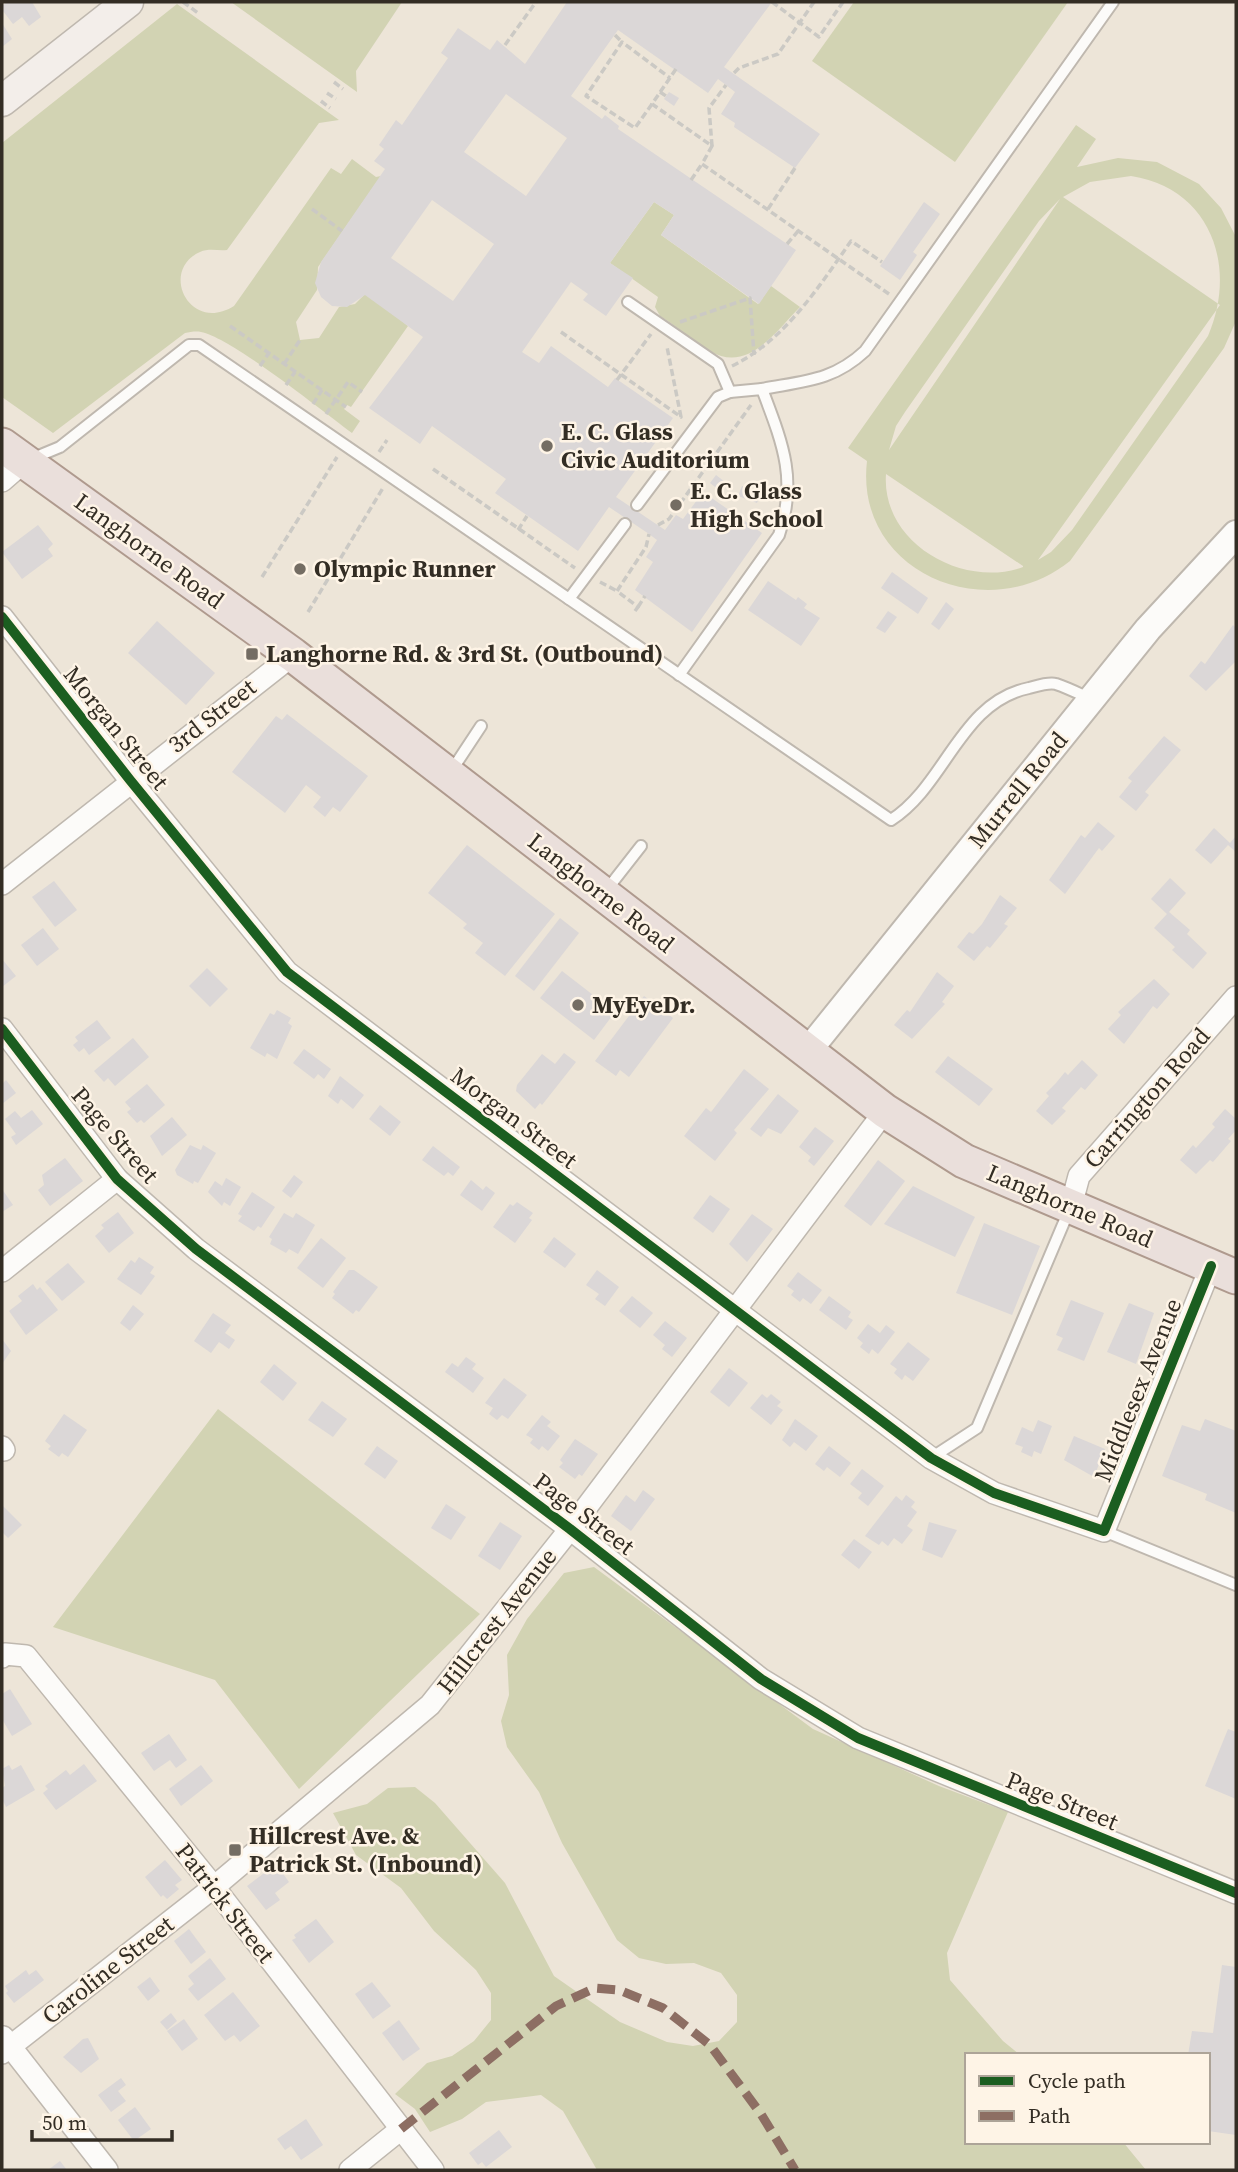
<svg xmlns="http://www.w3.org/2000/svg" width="1238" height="2172" font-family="'Source Serif 4',serif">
<rect width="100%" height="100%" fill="#ede5d8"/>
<g fill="#d2d3b3" fill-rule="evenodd">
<polygon points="231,2 402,2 356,71 357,92"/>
<polygon points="854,2 1068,2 955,162 812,61"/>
<path d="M177,4L339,120L319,123L227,250C218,251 209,248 200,252C159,270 189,334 234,306L331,168L341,174L352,159L376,177L381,176L318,267L317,290L296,322L300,340L319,338L339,307L355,304L367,292L408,326L351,407L347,405L344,409L360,421L352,433C322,411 232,338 201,332C196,331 190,332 185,333L53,433L2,397V143Z"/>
<path d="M1076,125L1096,139L1077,167L1118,158L1157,162L1199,184L1221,208L1236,237V321L1224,348L1070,561C987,628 854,572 867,461L848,448ZM1131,176C1211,188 1238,267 1208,336L1072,530L1051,552L1038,560L1220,305L1063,197L1090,182ZM1060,199L889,450L896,426L905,412L1039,221ZM886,474L1023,566V567C963,589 881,543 886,474Z"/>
<path d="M654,202L674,215L661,235L758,304L771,286L800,307C776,331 748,374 710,351C692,341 677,326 660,316L655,307L658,297L610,263Z"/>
<polygon points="218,1409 480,1614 299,1789 215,1680 53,1627"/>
<polygon points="594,1567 813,1729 939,1786 1008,1812 947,1953 950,1980 1003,2041 1020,2055 967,2055 967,2142 1123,2142 1146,2170 597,2170 563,2111 541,2095 486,2102 462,2119 430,2132 415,2109 395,2094 427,2063 452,2056 474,2041 491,2020 491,1993 476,1970 434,1931 401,1888 356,1855 333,1813 367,1804 388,1788 415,1787 435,1803 505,1883 554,1976 620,2022 667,2042 693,2046 719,2041 737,2022 737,1995 721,1973 694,1963 666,1964 639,1958 617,1940 562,1843 539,1792 507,1747 501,1721 509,1695 507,1655 527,1619 564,1573"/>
</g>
<g fill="#dbd7d7" fill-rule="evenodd">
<polygon points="7,2 32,2 41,17 29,26 22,17 13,24 3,11 2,6"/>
<path d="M567,2H772L724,67L820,134L795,168L734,127L735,123L721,114L735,92L726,85L718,79L708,93L618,30L571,96L602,119L605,115L619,126L618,129L796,250L759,304L661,235L674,215L654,202L610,263L633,278L606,316L583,300L588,294L571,282L522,352L539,363L551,346L608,387L615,378L673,418L616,497L665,530L676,515L683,519L703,492L762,533L692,632L635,590L653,562L646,557L657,540L649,534L609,507L578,551L495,493L506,479L432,426L420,444L369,408L423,337L365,295L347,307L332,306L321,297L315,283L321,262L385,169L374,161L384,149L379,145L396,120L402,125L448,58L441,53L458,28L490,50L497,40L525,64ZM506,94L567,138L526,196L464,152ZM432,200L494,244L453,301L391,258Z"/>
<polygon points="2,23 12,39 2,47"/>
<polygon points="669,92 679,98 674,106 664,99"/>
<polygon points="924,202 940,214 913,252 917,255 900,280 880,266"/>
<polygon points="716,475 725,482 719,490 710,483"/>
<polygon points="742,486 761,493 757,503 738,496"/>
<polygon points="38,525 53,544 48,549 53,556 22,579 2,552"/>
<polygon points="892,572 928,598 918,614 881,588"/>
<polygon points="768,581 796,600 798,597 807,604 804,608 820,618 801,646 748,610"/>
<polygon points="946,602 954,609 939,630 931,624"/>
<polygon points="888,611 897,617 885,633 876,628"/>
<polygon points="157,621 215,673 186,705 128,653"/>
<polygon points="1233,625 1236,628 1236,661 1206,691 1189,676 1201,661 1205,664"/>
<polygon points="287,714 368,776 340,812 333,807 325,817 313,807 321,797 306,785 285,813 232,772 276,716 282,720"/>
<polygon points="1164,736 1181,750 1145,792 1149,795 1136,811 1119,797 1132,781 1128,778"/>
<polygon points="1098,822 1115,836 1102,851 1099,848 1065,894 1049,880 1081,835 1085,838"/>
<polygon points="1214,828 1230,843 1236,836 1236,852 1228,845 1211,864 1195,850"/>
<polygon points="467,845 555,914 505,976 475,953 483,943 463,928 467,924 428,893"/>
<polygon points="1170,878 1186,893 1169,912 1190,930 1187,934 1207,953 1193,969 1172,950 1175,947 1154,928 1167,914 1151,899"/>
<polygon points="54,881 77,910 55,927 32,897"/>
<polygon points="1000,895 1017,908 1004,924 1008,926 990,948 987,946 974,961 957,947 969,932 973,934 982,924"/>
<polygon points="560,918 579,933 534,991 515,976"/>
<polygon points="43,928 59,949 37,966 21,945"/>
<polygon points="2,959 16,976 2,987"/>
<polygon points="207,968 228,989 210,1007 189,986"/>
<polygon points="562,971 615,1012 594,1040 540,998"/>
<polygon points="937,972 954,986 942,1002 945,1004 912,1039 894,1025 907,1010 910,1012"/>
<polygon points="1154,979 1170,994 1157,1009 1153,1006 1124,1044 1108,1029 1121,1015 1118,1012"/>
<polygon points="644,996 673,1018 629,1077 620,1070 616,1076 595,1061"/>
<polygon points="277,1010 291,1018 288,1023 292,1026 277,1059 267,1053 265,1057 250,1048 270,1013 274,1015"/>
<polygon points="97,1020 111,1038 89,1055 84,1048 79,1052 73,1045 78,1041 75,1037"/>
<polygon points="133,1038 149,1057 115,1086 108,1078 104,1082 94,1071"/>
<polygon points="304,1049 331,1069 324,1079 318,1074 314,1079 293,1063"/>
<polygon points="564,1053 576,1062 542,1105 540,1103 535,1109 516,1091 517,1085 542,1054 555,1064"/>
<polygon points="948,1056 993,1089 979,1106 935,1072"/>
<polygon points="1082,1060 1098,1075 1085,1090 1081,1087 1072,1097 1062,1108 1066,1111 1052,1125 1036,1111 1049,1096 1046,1093 1056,1083 1065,1072 1068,1075"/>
<polygon points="744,1069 769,1089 734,1130 737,1133 715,1161 684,1136 706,1108 711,1112"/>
<polygon points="340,1076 364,1095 353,1109 341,1099 338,1104 328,1096"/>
<polygon points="6,1080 16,1093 2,1104 2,1084"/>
<polygon points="147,1084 165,1105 144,1123 141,1120 137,1123 127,1112 131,1109 125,1102"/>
<polygon points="778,1094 799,1111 781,1134 768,1128 761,1137 750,1129"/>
<polygon points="380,1105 401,1122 390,1136 369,1119"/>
<polygon points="1225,1109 1236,1119 1236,1130 1228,1139 1231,1141 1213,1162 1210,1160 1196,1174 1180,1160 1193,1145 1196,1148 1215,1127 1212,1124"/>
<polygon points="32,1110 43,1124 16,1145 11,1137 16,1134 5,1119 15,1111 21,1118"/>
<polygon points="172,1117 187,1135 162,1156 150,1136"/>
<polygon points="815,1127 834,1141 814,1166 808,1161 811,1157 799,1147"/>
<polygon points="190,1145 201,1150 203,1145 216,1153 198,1183 194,1181 193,1184 177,1175 175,1170"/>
<polygon points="433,1146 460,1167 453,1176 448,1172 444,1176 422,1160"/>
<polygon points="65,1158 83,1181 50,1206 38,1190 44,1185 42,1175"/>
<polygon points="878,1160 905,1181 871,1226 844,1206"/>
<polygon points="294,1175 303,1182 291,1198 282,1191"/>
<polygon points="226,1178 241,1187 230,1206 224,1202 222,1206 208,1192 215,1181 222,1186"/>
<polygon points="471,1180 483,1190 486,1186 495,1193 482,1211 460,1195"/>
<polygon points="913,1186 975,1217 955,1257 884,1224"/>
<polygon points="2,1189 13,1205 2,1212"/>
<polygon points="252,1192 275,1207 261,1228 258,1226 254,1231 238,1221 242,1216 238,1214"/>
<polygon points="710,1195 730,1209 713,1233 693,1218"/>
<polygon points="517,1202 533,1213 529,1218 532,1220 515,1243 493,1227 510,1204 513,1206"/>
<polygon points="118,1212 134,1233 109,1253 95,1236 104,1228 101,1225"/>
<polygon points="284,1213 293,1218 296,1213 315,1225 298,1254 289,1249 286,1253 270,1244 272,1239 269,1237"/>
<polygon points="752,1214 773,1229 747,1262 729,1244"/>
<polygon points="984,1223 1040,1246 1012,1315 956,1293"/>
<polygon points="554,1237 576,1254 565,1268 543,1252"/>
<polygon points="321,1238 346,1258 323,1288 297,1268"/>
<polygon points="139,1257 154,1267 150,1273 155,1276 141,1295 117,1279 131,1260 135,1263"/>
<polygon points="68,1263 85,1282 62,1301 45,1282"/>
<polygon points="349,1270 354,1270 378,1287 359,1312 356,1310 353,1314 332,1298 335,1294 333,1292"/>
<polygon points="597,1270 619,1287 605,1306 595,1299 599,1294 586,1285"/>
<polygon points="798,1272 822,1290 811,1304 803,1298 800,1302 791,1295 794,1291 787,1286"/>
<polygon points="33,1284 37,1290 40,1287 58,1310 26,1335 9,1311 22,1301 18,1296"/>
<polygon points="632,1296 653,1313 640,1328 619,1311"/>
<polygon points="829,1296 851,1312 848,1317 853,1320 846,1330 819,1310"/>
<polygon points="1071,1300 1104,1313 1084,1361 1057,1350 1063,1338 1056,1335"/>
<polygon points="1129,1303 1154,1313 1136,1364 1107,1352"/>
<polygon points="133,1305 144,1314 130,1331 120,1323"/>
<polygon points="213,1313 231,1325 225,1333 235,1340 229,1349 219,1342 211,1353 194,1341"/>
<polygon points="665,1321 687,1338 672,1357 662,1349 665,1345 653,1335"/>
<polygon points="868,1324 880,1333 886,1325 895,1332 878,1354 872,1349 869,1354 860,1347 863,1343 857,1338"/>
<polygon points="2,1339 11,1351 2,1364"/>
<polygon points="908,1342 930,1359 913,1381 905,1375 902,1380 894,1373 897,1369 890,1364"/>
<polygon points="466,1357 476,1364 472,1369 484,1378 473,1393 445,1372 452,1363 458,1367"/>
<polygon points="274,1364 297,1383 283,1401 260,1382"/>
<polygon points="729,1368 748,1383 729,1407 710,1392"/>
<polygon points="504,1378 527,1395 508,1419 502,1415 497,1420 489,1414 493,1408 485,1403"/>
<polygon points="762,1394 767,1398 771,1394 781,1402 777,1406 783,1410 771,1425 750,1408"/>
<polygon points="322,1401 347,1419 333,1437 308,1420"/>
<polygon points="64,1414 87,1430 68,1457 62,1453 59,1457 48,1449 51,1446 45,1441"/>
<polygon points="542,1415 551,1422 547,1426 560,1436 548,1451 542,1446 539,1450 530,1443 533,1439 526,1435"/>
<polygon points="795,1419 818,1436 806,1451 794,1442 790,1447 782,1440"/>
<polygon points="1205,1419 1236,1431 1236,1513 1205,1500 1207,1494 1162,1476 1182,1425 1200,1431"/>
<polygon points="1038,1420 1052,1426 1041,1454 1034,1451 1032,1457 1021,1452 1023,1447 1015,1444 1022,1427 1033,1432"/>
<polygon points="1074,1436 1105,1449 1094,1477 1064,1460"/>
<polygon points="575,1439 598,1454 582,1476 579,1474 575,1479 559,1467 563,1463 560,1460"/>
<polygon points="377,1446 398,1461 385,1479 364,1464"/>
<polygon points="829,1446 851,1463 840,1477 827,1467 824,1471 815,1464"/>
<polygon points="862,1469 884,1486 868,1506 858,1498 862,1493 850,1484"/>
<polygon points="643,1490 655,1499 631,1531 611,1516 626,1495 635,1502"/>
<polygon points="906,1495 915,1502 911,1507 917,1512 907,1526 913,1530 902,1544 894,1538 888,1546 882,1541 879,1545 865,1536 896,1496 902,1501"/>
<polygon points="446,1504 466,1517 451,1540 431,1528"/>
<polygon points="2,1505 22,1525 8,1538 2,1532"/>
<polygon points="500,1522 522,1536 500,1570 478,1556"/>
<polygon points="929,1522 957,1530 942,1558 922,1550"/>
<polygon points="854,1539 872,1552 859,1569 841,1555"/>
<polygon points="10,1689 32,1724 12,1736 2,1719 2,1694"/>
<polygon points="1228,1729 1236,1732 1236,1799 1205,1786"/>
<polygon points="169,1734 187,1760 176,1768 170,1760 154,1771 141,1753"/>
<polygon points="84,1764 97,1781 56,1810 43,1793 48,1789 45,1786 66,1770 70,1775"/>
<polygon points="9,1765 12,1770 21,1765 35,1790 6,1807 2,1799 2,1788 5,1786 2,1769"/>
<polygon points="201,1765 213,1781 181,1806 169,1789"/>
<polygon points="165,1860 182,1880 175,1885 179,1889 167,1899 163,1895 161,1897 145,1877"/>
<polygon points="276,1864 289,1882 275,1893 280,1900 266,1910 247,1886"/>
<polygon points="316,1919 334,1942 309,1963 292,1940 296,1938 294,1935"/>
<polygon points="189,1929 206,1952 191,1964 174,1941"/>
<polygon points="210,1958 226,1979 198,2001 188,1989 194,1984 188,1976"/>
<polygon points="1222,1965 1236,1967 1236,2135 1208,2131 1208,2055 1188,2055 1192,2031 1213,2033"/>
<polygon points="26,1970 29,1975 36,1970 44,1980 14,2003 6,1993 8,1991 5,1986"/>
<polygon points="150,1977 160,1991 148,2001 137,1987"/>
<polygon points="372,1982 391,2006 373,2019 355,1994"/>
<polygon points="233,1992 260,2026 240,2042 234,2035 225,2041 204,2015"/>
<polygon points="171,2013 177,2021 167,2030 160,2022"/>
<polygon points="184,2019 198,2039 182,2051 167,2031"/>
<polygon points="399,2020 420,2049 403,2061 382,2033"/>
<polygon points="88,2038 99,2059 81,2073 63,2057 83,2039"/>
<polygon points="121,2078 126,2085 118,2091 126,2101 111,2112 98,2095"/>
<polygon points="135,2107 151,2129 134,2141 118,2120"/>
<polygon points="306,2119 323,2145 301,2160 291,2146 285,2150 277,2139"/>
<polygon points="499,2130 512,2147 486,2167 482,2162 478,2165 469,2153"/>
<polygon points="60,2161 67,2170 48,2170"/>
</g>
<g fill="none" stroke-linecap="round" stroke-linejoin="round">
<defs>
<g id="service">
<polyline points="628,302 718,364 730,392"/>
<path d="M762,389C804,381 833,381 865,351L1113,2"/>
<path d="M31,459L60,447L189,345H199L891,820C946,785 960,702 1029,688C1037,686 1048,682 1056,684C1068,688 1080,694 1091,699"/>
<path d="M637,505L718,397L730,392L762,389C782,442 798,479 779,535L679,675"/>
<polyline points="569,599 625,524"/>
<polyline points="450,773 481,726"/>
<polyline points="605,892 641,846"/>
<polyline points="931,1458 977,1428 1070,1208"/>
<polyline points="1104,1531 1236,1585"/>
</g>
<g id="minor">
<polyline points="2,481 25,461"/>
<polyline points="2,617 130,780 287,972 931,1458 994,1493 1104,1531 1211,1266"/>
<polyline points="2,884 293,655"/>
<polyline points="2,1029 117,1179 196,1249 570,1529 761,1679 858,1738 1236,1893"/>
<polyline points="1071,1206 1079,1176 1236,997"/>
<polyline points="2,1271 117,1179"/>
<polyline points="2,1447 4,1450"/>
<polyline points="2,1657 5,1654 26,1656 214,1887 433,2170"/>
<polyline points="3,2037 107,2170"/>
<polyline points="2,2053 214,1887 430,1705 570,1529 885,1111"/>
<polyline points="350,2170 401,2129"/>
</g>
<polyline id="tertiary" points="807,1052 1148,629 1236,534"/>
<polyline id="secondary" points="2,101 128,2"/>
<polyline id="primary" points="2,445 293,655 885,1111 964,1161 1236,1277"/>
</defs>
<use href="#service" stroke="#bfb8af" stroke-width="14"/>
<use href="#minor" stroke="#bfb8af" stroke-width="24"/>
<use href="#tertiary" stroke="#bfb8af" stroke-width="30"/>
<use href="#secondary" stroke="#bfb8af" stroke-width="33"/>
<use href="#primary" stroke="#af9a8e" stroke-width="37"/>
<g stroke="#cbc9c4" stroke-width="3.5" stroke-dasharray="7 3.5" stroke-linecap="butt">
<polyline points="183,2 198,13"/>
<polyline points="772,2 819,37 843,2"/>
<polyline points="615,35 622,42"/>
<polyline points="505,45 536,2"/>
<polyline points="676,69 652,104 712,146 702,164 889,294"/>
<polyline points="734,73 739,68 778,54 814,2"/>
<polyline points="334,82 343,89"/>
<polyline points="660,92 666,96"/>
<polyline points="327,93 336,99"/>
<polyline points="321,101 330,108"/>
<polyline points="652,104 635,128 586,96 622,42 670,78"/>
<polyline points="712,146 709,108 726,85"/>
<polyline points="691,180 702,164"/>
<polyline points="312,209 342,231"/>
<polyline points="768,209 795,168"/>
<polyline points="787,244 799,230"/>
<polyline points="680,322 750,298 754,355"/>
<polyline points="230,326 346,407"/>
<polyline points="561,332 681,417 667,347"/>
<polyline points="284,364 300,340"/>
<polyline points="260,366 269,353"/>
<path d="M732,366C785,340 818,288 851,241L882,262"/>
<polyline points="617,380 651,334"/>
<polyline points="286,385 295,372"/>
<polyline points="313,404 322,390"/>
<polyline points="326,414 348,382 362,392"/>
<polyline points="379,452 387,440"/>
<polyline points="433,469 575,568"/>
<polyline points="658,525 669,519 751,405"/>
<polyline points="518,530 527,516"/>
<polyline points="262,577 337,457"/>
<polyline points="600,582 617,591"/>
<polyline points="638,607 645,596"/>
<polyline points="635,611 638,607 617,591 646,547 649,534"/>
<polyline points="308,612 383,488"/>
</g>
<use href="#service" stroke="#fcfbf9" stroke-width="10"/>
<use href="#minor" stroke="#fcfbf9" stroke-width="21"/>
<use href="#tertiary" stroke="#fcfbf9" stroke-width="26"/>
<use href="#secondary" stroke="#f3eeea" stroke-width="30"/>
<use href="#primary" stroke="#eadfdb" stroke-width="33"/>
<polyline stroke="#8d6e63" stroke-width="9" stroke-dasharray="18 9" stroke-linecap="butt" points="401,2129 556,2006 595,1988 619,1990 663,2008 710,2045 761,2114 795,2170"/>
<defs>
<g id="cycleway">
<polyline points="2,617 130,780 287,972 931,1458 994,1493 1104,1531 1211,1266"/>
<polyline points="2,1029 117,1179 196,1249 570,1529 761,1679 858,1738 1236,1893"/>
</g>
</defs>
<use href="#cycleway" stroke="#fef4e6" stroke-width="15"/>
<use href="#cycleway" stroke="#1b5e20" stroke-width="10"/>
</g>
<g fill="#746d63" stroke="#fef4e6" stroke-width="2.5">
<circle cx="547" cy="446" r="7"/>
<circle cx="676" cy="505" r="7"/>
<circle cx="300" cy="569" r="7"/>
<rect x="245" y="647" width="14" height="14" rx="3.5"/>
<circle cx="578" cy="1005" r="7"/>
<rect x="228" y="1843" width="14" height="14" rx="3.5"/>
</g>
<g text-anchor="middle" stroke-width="5" stroke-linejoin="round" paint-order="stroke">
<g font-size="24" font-weight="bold" fill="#332d24" stroke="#fef4e6" text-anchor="start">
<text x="561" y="440">E. C. Glass<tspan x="561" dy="28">Civic Auditorium</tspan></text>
<text x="690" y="499">E. C. Glass<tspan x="690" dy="28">High School</tspan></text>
<text x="314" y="577">Olympic Runner</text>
<text x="266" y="662">Langhorne Rd. &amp; 3rd St. (Outbound)</text>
<text x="592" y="1013">MyEyeDr.</text>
<text x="249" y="1844">Hillcrest Ave. &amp;<tspan x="249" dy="28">Patrick St. (Inbound)</tspan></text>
</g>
<g font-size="24" fill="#332d24" stroke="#fef4e6">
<text transform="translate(149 551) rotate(36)" y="8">Langhorne Road</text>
<text transform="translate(212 716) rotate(-38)" y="8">3rd Street</text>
<text transform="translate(116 728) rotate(51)" y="8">Morgan Street</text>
<text transform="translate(1018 790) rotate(-51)" y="8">Murrell Road</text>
<text transform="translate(601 893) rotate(38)" y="8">Langhorne Road</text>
<text transform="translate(1147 1098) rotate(-49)" y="8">Carrington Road</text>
<text transform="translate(514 1118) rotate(37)" y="8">Morgan Street</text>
<text transform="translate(115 1135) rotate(49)" y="8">Page Street</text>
<text transform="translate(1070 1206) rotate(23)" y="8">Langhorne Road</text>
<text transform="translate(1138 1390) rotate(-68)" y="8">Middlesex Avenue</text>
<text transform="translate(584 1514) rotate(37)" y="8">Page Street</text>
<text transform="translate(497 1621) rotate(-52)" y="8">Hillcrest Avenue</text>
<text transform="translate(1062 1801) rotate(22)" y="8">Page Street</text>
<text transform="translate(225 1903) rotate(52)" y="8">Patrick Street</text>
<text transform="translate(108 1970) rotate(-38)" y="8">Caroline Street</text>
</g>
</g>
<rect width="1238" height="2172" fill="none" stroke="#332d24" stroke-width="7"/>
<rect x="965" y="2053" width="245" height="91" fill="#fef4e6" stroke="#ada498" stroke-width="2"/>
<rect x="979" y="2076" width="35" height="10" fill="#1b5e20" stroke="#ada498" stroke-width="2"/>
<text x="1028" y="2088" font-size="21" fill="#332d24">Cycle path</text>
<rect x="979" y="2111" width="35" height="10" fill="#8d6e63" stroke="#ada498" stroke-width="2"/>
<text x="1028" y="2123" font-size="21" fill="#332d24">Path</text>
<path d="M32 2130v10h140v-10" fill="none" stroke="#332d24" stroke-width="3.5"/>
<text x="42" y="2130" font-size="21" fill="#332d24" stroke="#fef4e6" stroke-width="5" paint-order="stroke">50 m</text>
</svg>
